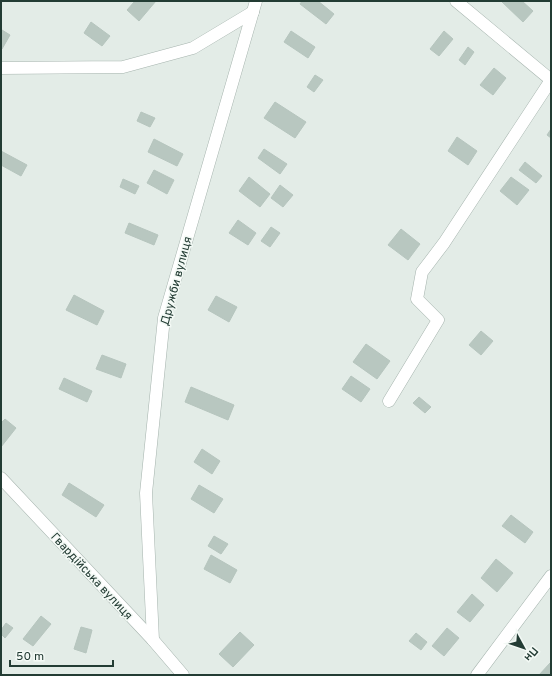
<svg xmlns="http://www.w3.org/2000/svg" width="552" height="676" font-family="Overpass,sans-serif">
<rect width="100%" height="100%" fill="#e3ece7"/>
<g fill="#b8c7c0" stroke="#b6c5be">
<polygon points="135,1 156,1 139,21 127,10"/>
<polygon points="302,1 318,1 334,14 326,24 300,4"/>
<polygon points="501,1 522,1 533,11 523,22"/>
<polygon points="91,22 110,36 102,46 84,33"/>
<polygon points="2,30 10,35 2,49 1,48 1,33"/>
<polygon points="291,31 315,47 308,58 284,42"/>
<polygon points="444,31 453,39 439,56 430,49"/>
<polygon points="468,47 474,52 465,65 459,60"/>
<polygon points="494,68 506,78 493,95 480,85"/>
<polygon points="315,75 323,80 314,92 307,87"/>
<polygon points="275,102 306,122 295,138 264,118"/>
<polygon points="141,112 155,118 150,127 137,121"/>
<polygon points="551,129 551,138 547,135"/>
<polygon points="457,137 477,151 468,165 448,151"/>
<polygon points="154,139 183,154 177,166 148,152"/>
<polygon points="264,149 287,164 280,174 258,158"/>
<polygon points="1,151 27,165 21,176 1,165"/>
<polygon points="525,162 542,176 536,183 519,170"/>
<polygon points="154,170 174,180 167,194 147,183"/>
<polygon points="249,177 270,194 260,207 239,191"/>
<polygon points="511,177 529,190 517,205 500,191"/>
<polygon points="123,179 139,186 135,194 120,187"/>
<polygon points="280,185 293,195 283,207 271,198"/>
<polygon points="238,220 256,233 248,245 229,233"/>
<polygon points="129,223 158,235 154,245 125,233"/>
<polygon points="271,227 280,233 270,247 261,241"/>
<polygon points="401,229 420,244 408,260 388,245"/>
<polygon points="74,295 104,311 97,325 66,310"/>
<polygon points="216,296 237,307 229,322 208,310"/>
<polygon points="481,331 493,341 481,355 469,345"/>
<polygon points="366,344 390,361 377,379 353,362"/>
<polygon points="102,355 126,364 121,378 96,369"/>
<polygon points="351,376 370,389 361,402 342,389"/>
<polygon points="64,378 92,391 87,402 59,389"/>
<polygon points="191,387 234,405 228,420 185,402"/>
<polygon points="419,397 431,407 425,413 413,403"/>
<polygon points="5,419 16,428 1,447 1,423"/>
<polygon points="202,449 220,461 212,474 194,462"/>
<polygon points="69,483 104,505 96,517 62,495"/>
<polygon points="199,485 223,499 214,513 191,499"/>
<polygon points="511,515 533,532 525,543 502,526"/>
<polygon points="214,536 228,544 221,554 208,546"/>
<polygon points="211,555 237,570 230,583 204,569"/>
<polygon points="496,559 513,573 497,592 481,578"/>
<polygon points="472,594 484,605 470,622 457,612"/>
<polygon points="41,616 51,624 33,646 23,639"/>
<polygon points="6,623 13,628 5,638 1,634 1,630"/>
<polygon points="81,627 92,630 86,653 74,649"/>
<polygon points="447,628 459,638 444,656 432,646"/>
<polygon points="240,632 254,645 233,667 219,654"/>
<polygon points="416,633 427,642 421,650 409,641"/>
<polygon points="550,663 551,664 551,675 539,675"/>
</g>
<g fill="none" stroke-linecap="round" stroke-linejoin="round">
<defs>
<g id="minor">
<polyline points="456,1 551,80"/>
<polyline points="1,68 123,67 193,48 253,12"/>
<polyline points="389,401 438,320 417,299 422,272 444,243 551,80"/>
<polyline points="1,478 153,640 183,675"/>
<polyline points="153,640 146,493 164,318 256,1"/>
<polyline points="477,675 551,576"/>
</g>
</defs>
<use href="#minor" stroke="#a6b4ae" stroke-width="13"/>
<use href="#minor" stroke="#fff" stroke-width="12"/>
</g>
<g text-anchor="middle" stroke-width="3" stroke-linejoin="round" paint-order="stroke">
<g font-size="12" fill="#233c34" stroke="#f3f9f5">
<text transform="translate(176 281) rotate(-75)" y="4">Дружби вулиця</text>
<text transform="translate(92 576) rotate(47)" y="4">Гвардійська вулиця</text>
</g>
</g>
<rect width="552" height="676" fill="none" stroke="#233c34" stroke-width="4"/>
<g transform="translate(524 648) rotate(130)" stroke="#f3f9f5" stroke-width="3" paint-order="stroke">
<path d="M0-3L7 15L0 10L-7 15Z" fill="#233c34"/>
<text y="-6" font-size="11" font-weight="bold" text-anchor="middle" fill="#233c34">Пн</text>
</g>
<path d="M10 660v6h103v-6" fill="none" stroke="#233c34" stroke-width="2"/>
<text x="16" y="660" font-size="12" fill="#233c34" stroke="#f3f9f5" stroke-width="3" paint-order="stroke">50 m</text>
</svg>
